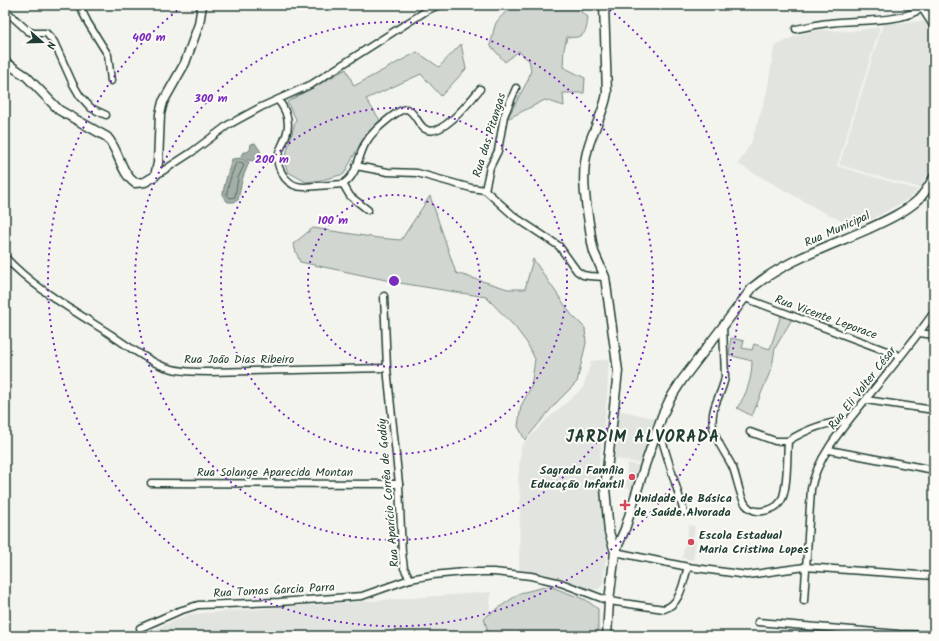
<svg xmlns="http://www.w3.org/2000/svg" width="939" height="641" font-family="Kalam,sans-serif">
<rect width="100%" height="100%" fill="#f4f4ef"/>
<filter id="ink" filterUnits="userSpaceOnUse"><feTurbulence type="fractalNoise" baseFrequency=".025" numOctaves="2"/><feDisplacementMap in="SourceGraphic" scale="8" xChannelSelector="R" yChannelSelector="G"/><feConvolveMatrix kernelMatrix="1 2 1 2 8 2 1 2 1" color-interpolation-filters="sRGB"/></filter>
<g filter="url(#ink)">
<g fill="#e2e5df">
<polygon points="924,21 934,33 934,164 920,188 839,165 883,24"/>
<polygon points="880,27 837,166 918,190 910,198 856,228 821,211 738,164 751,143 767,91 774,47 797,35 818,30 851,31"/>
<polygon points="609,359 607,397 599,466 607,549 603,584 599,589 591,590 567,581 519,570 520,495 518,480 521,446 546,420 583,388 591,361"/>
<polygon points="619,410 657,419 643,464 613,458"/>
<polygon points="627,463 642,466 635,489 626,488"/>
<polygon points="689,525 695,526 693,540 696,541 693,560 682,558"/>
<polygon points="491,592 488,636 139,636 190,614"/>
</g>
<g fill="#d1d6d1" stroke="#788a82">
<path d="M510,5H582L581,12L588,17C587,25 587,36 577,37C574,38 570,37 567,37L564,49L563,67L585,78L584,93H563L564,106L545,100L507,119L528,80L531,70L529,60C524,58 523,54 519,51L505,62L490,45C493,38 493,29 496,23C500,16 508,12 510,5Z"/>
<polygon points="461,44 466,69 441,96 421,74 366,99 380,120 360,144 344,174 322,180 306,182 288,172 284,162 296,119 287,102 346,69 354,86 417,52 439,67"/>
<polygon points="430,196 456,273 508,289 525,289 533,259 571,314 585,328 586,343 577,382 556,403 525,440 518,426 521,406 531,387 535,359 527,343 515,327 486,297 400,283 300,262 293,244 313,228 378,238 401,240"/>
<path d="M781,315L792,319L775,348L772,367L752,416L737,408C747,394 752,378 752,361L729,355L731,338L744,341L742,348L752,350L754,344L770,349Z"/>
<polygon points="549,586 586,600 598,609 598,636 489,636 484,618 520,593"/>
</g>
<g fill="#a3aea7" stroke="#6e8179">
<polygon points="255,143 261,152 254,161 248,160 241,156 243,152 247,152 250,150 251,144"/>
<path d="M241,158L249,162L242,180L238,200L234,202H228C225,200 224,198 223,194C223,188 230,166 232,159Z"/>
</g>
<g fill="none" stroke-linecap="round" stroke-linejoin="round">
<path stroke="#546a62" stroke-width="1" d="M237,162L243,163L244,165L238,178L235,197L230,198C228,196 227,196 227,193C227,188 234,165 237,162Z"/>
<defs>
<g id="minor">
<polyline points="79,5 88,23 108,55 111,81"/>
<polyline points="5,10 28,31 33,33 46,33 48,35 54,42 73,84 80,96 91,108 106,115"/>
<path d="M796,29C807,27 818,24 829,23C857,19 899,24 922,8"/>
<path d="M278,100C284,107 288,115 288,125C287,149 267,153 285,178C290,184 295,187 304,187L343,184C357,176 358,157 365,144C371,133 381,125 391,117C396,114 400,109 407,109C416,113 417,124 425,129C441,139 471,100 480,89"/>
<polyline points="356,166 388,172 417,173 471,188 485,190"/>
<polyline points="155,176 192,152 228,125 261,107 312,84 426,11 439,5"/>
<polyline points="343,184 350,196 368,210"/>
<polyline points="485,190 515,217 559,246 577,271 583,275 589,276 605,277"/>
<polyline points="485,190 490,167 498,151 504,116 516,88"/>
<path d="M5,257C32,287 76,312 110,334C126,345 148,361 165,367C180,372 195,372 210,372L387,368"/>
<path d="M384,296L387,368L399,484L402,553L404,568L410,579L433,575L464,572H494L531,576L561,583L609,601L664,609C681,604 683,582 688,567"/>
<polyline points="745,298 900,356"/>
<path d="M723,326L725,377C722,396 710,405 713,427C715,441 727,455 733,468C737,478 740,498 746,505C750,510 757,512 763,511C770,510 777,508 781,501C788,490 787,455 788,441C807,429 826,422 848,421"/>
<polyline points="919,333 934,335"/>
<polyline points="866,400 934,410"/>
<polyline points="658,427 684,512"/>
<polyline points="750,432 775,441 788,441"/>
<polyline points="829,450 934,470"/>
<polyline points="151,483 399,484"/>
<polyline points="615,552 688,567 747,575 805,567 934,576"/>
<path d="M804,601L811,489C817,456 846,424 866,399C890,370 913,342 934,312"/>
<polyline points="758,622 899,634 934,635"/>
<polyline points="140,628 179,611 198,605 279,602 362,596 410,579"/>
</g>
<g id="major">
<path d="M604,5L607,93C604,113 593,129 588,148C579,179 588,212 592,243L594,252L605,277L618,371L605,488L609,532L615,552L609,601L607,636"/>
<polyline points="921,5 934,25"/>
<path d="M5,62L26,76L59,110L107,137C119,150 120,172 135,183L145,182L155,176L158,163L160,114L163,102L185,63L199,24L202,5"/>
<path d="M615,552L625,529L645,465L662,416L670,399L682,380L753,287C786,260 830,246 868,229C885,221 905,212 918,200C925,193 930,184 934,177"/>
</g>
</defs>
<use href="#minor" stroke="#1f3d34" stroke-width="9"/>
<use href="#major" stroke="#1f3d34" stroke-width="11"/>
<use href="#minor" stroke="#fdfcf7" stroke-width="6"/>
<use href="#major" stroke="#fdfcf7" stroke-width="8"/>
</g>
</g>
<g fill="none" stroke="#7b2cbf" stroke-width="2" stroke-dasharray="2 4">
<circle cx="394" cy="281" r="86"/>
<circle cx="394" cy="281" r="173"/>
<circle cx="394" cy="281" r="259"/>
<path d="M605 6A346 346 0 1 1 183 6"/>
</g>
<g fill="#d1495b" stroke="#fdfcf7" stroke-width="1.5">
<circle cx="632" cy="477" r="4"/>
<path d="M623 499h4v4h4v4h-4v4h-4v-4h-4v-4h4z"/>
<circle cx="691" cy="542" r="4"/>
</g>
<g text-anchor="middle" stroke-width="4" stroke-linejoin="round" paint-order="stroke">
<g font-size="12" fill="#1f3d34" stroke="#fdfcf7">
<text transform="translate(489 135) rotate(-73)" y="4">Rua das Pitangas</text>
<text transform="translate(837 229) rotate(-24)" y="4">Rua Municipal</text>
<text transform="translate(826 317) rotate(20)" y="4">Rua Vicente Leporace</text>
<text x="239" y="363">Rua João Dias Ribeiro</text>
<text transform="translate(862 388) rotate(-52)" y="4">Rua Eli Valter César</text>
<text x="275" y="476">Rua Solange Aparecida Montan</text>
<text transform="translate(388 493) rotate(-95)" y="4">Rua Aparício Corrêa de Godóy</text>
<text transform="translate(274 590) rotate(-3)" y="4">Rua Tomas Garcia Parra</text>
</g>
<g font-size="12" font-weight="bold" fill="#1f3d34" stroke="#fdfcf7" text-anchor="start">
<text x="624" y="474" text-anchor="end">Sagrada Família<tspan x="624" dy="14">Educação Infantil</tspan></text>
<text x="634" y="502">Unidade de Básica<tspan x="634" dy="14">de Saúde Alvorada</tspan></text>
<text x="699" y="539">Escola Estadual<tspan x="699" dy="14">Maria Cristina Lopes</tspan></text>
</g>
<g font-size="16" font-weight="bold" letter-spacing="1" fill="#1f3d34" stroke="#fdfcf7">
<text x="643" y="442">JARDIM ALVORADA</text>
</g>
</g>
<circle cx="394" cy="281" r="6" fill="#7b2cbf" stroke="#fdfcf7" stroke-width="2"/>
<g font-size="12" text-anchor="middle" font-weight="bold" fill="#7b2cbf" stroke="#fdfcf7" stroke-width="4" stroke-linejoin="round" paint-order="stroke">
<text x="149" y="41">400 m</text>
<text x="211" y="102">300 m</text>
<text x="272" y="163">200 m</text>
<text x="333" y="224">100 m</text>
</g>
<rect width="939" height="641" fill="none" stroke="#fdfcf7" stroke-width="20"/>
<rect x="10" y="10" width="919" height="621" fill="none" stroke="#1f3d34" stroke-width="1.5" filter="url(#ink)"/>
<g transform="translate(42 42) rotate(110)" stroke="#fdfcf7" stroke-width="3" paint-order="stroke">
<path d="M0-3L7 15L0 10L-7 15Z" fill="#1f3d34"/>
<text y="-6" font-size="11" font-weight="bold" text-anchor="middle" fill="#1f3d34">N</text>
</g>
</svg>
